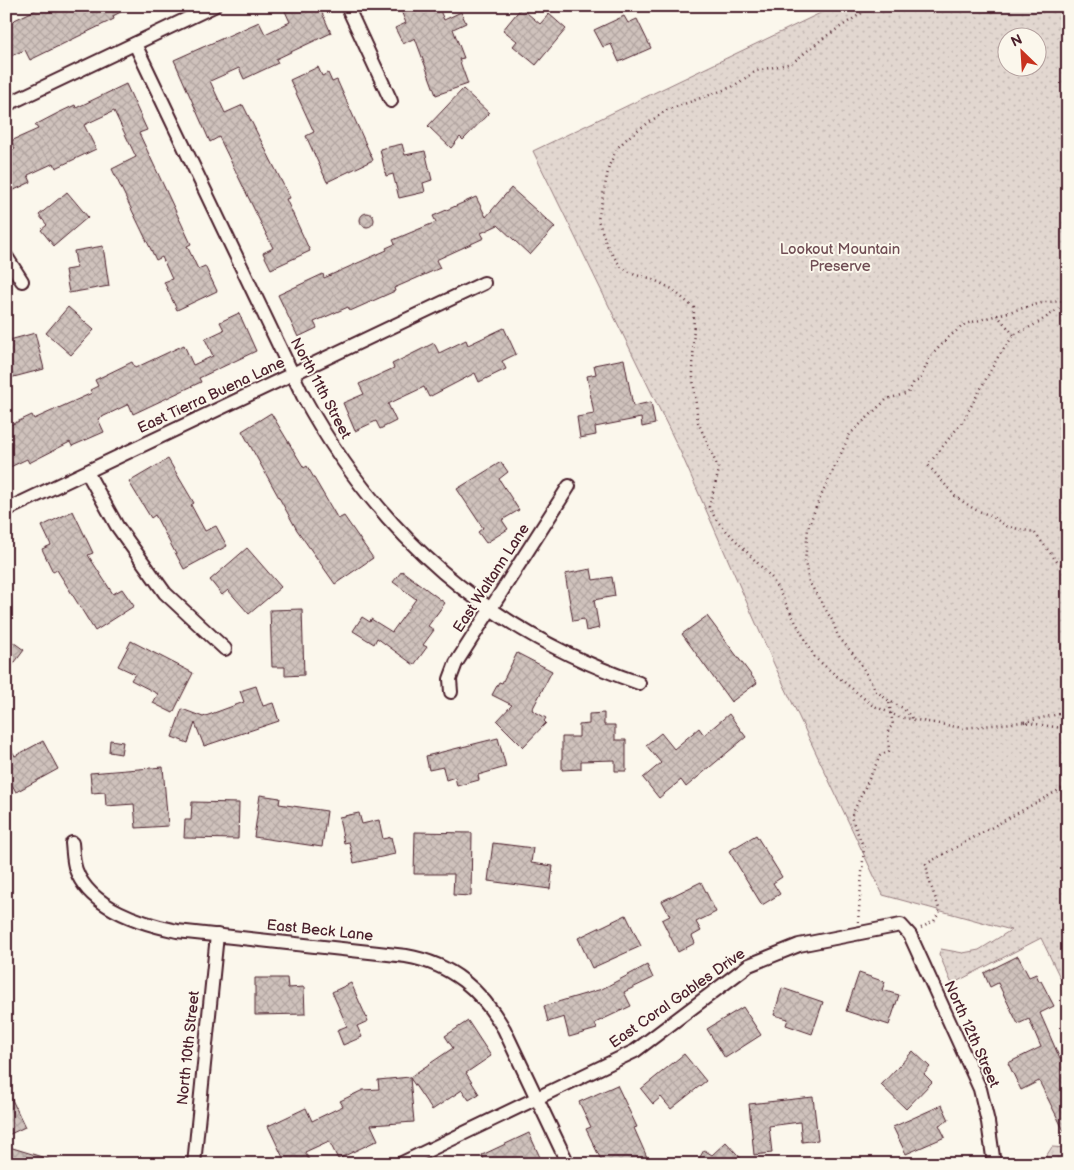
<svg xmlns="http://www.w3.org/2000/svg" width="1074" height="1170" font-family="'Balsamiq Sans',sans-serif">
<defs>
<pattern id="green-dots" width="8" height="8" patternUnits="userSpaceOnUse" patternTransform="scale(1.25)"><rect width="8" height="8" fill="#e2d7d0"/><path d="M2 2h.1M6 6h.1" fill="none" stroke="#c3b8b3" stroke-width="1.8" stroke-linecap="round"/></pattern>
<pattern id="building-cross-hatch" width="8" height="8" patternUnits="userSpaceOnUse" patternTransform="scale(1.25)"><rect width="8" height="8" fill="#cfc2bc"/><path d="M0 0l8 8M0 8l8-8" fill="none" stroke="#b3a6a2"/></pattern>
</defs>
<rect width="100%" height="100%" fill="#fbf7ec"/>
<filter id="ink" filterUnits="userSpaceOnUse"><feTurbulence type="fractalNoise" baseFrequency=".02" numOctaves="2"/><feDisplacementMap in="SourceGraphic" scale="10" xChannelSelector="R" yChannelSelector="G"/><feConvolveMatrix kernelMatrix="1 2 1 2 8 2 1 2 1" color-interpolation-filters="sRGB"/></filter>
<g filter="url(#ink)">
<g fill="url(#green-dots)" stroke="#967b7e" fill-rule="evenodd">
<path d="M835,6H1068V994L1041,938L952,984L939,954L941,949L963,953L979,950L1011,930L883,895L774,664L680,451L533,151ZM1006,38H1036V68H1006Z"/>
<polygon points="1052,1147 1068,1148 1068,1164 1041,1164"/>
</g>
<g fill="url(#building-cross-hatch)" stroke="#4a1f2b">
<polygon points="44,6 132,6 113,16 114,19 30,60 25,50 6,58 6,24"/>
<polygon points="290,6 319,6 331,33 276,59 278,63 244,79 239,68 210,81 225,113 243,105 290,198 286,199 310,251 271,269 263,253 273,248 219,137 210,142 174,60 259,22 265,34 290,22 284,9"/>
<polygon points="399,6 438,6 444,20 461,12 466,23 453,29 464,58 459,59 468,84 436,95 415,38 403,44 395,28 406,23"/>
<polygon points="521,8 540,24 549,14 566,29 536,65 513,46 517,41 503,30"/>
<polygon points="624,16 628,23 637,19 651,48 619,62 611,44 603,47 594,30"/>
<polygon points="318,67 322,76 328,73 332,82 337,80 373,160 327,182 306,136 314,132 290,80"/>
<polygon points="126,84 147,130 139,133 191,244 187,246 198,269 205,266 217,291 177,310 164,282 172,279 162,257 156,260 112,169 136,157 114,111 84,125 96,149 56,168 54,163 28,175 31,182 10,192 6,184 6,153 15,149 11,141 38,129 35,125 58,113 75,105 76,108"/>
<polygon points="463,89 489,113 463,140 460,137 451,148 428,126"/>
<polygon points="402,144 405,155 425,151 432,180 423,183 425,192 399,198 393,174 386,176 380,149"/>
<polygon points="511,188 555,227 530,255 498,225 481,233 484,238 436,260 440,268 394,288 395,291 350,311 348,307 314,322 317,328 298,337 278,295 323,274 324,278 387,250 386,248 395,244 393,240 436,222 433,216 476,197 486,217"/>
<polygon points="67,192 88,217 54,246 41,230 47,225 39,215"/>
<circle cx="367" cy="220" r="7"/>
<polygon points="103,246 109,286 69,293 65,270 77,268 74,251"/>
<polygon points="68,307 94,330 71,355 46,333"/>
<polygon points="239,313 256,351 199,378 201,382 133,414 129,404 98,419 104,432 72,446 70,442 29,463 27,459 6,469 6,427 32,415 34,419 92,393 90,390 98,386 95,380 132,362 135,368 184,345 193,365 213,356 205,339 224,330 220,322"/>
<polygon points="504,328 516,354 502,361 506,369 479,382 475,373 429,397 424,387 388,404 396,421 380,429 376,421 355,431 343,403 364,394 359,384 394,368 392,364 434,343 439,353 466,340 468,345"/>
<polygon points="35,333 44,369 6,379 6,341"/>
<polygon points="624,359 633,406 651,402 655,424 642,427 641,418 595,427 596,435 580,438 577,417 594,414 587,376 596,374 594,365"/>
<polygon points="271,413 304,468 307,466 338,519 344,516 373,558 335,584 297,530 242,431"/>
<polygon points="168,459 194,503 191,505 205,531 216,526 227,546 184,569 155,515 151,518 129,482"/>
<polygon points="501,462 508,472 499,479 519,510 502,520 508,529 486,543 478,532 483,528 457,489"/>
<polygon points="73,511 93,553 88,555 113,594 122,589 134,606 95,631 57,570 53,572 42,549 51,545 42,526"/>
<polygon points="247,548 281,587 249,614 228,590 222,595 210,580"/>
<polygon points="591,569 593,580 612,577 615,596 594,600 599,628 586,631 584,619 573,621 565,574"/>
<polygon points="402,571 445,603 428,626 434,630 423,645 427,647 414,665 377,638 374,644 353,631 362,617 370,622 371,619 392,632 416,599 393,582"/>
<polygon points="302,609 304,675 285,676 285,667 272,667 270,610"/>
<polygon points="707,616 757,683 731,702 682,634"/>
<polygon points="6,637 24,650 6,674"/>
<polygon points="131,641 193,673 173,713 153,703 158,694 131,680 135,674 118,666"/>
<polygon points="517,653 552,671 532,710 546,718 544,721 546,723 523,747 497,721 512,705 492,695 499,682 502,683"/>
<polygon points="256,686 263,706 273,703 279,721 204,746 195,723 188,743 172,737 182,709 203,717 244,702 240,691"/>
<polygon points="604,713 604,725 615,725 615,740 626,740 626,771 615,771 615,760 581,761 581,769 562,770 562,737 579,737 579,725 589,724 589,714"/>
<polygon points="729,714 746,737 686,787 681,780 659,798 643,778 661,763 646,745 661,733 674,749 699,728 704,735"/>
<polygon points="498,738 506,767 478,775 479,780 457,786 455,777 446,780 443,767 429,770 426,756"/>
<polygon points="6,740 15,756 43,741 58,769 16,792 6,774"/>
<polygon points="110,740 123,742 121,754 109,752"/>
<polygon points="163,767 168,826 136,828 134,804 106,806 105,792 92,793 90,773"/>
<polygon points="260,795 280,798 279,804 327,811 322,847 254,837"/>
<polygon points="192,802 239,803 238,839 184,838 185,820 191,820"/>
<polygon points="359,813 362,824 379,820 383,839 391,837 395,854 354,863 349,842 344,843 339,817"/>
<polygon points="415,832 472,833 471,896 453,895 454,874 414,874"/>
<polygon points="756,835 782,877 773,883 780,894 762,905 729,851"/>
<polygon points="493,843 533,848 531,863 553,866 550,889 488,881"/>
<polygon points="701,882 716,912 696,922 701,931 692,936 695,943 678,952 662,920 670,916 662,901"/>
<polygon points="626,915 641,946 592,968 578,938"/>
<polygon points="1018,956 1029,977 1036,974 1039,981 1041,981 1054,1006 1040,1013 1060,1059 1064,1058 1068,1066 1068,1139 1039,1081 1021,1090 1008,1063 1041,1047 1029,1019 1018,1024 998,983 990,987 984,973"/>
<polygon points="647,965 653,978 624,992 631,1006 595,1023 597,1029 569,1037 564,1017 548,1022 544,1006 602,989"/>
<polygon points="859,973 885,982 882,990 899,995 889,1025 846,1011"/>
<polygon points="255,978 287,978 288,988 304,987 305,1014 255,1015"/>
<polygon points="351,983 368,1021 357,1026 362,1037 343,1045 337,1030 347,1026 332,992"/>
<polygon points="782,988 823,1002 812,1034 786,1025 788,1019 774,1015"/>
<polygon points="743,1007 761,1035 725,1058 707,1029"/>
<polygon points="468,1021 491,1056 466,1073 479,1094 469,1100 462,1090 432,1110 410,1078 414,1122 371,1125 378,1140 338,1159 329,1141 305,1152 311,1164 286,1164 268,1126 306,1108 312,1121 343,1106 340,1101 363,1090 379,1089 378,1080 410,1077 453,1048 445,1036"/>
<polygon points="913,1051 930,1067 924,1074 932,1082 906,1109 881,1085"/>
<polygon points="684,1054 706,1081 671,1109 661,1097 653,1104 641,1089"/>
<polygon points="617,1085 637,1127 634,1128 650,1164 603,1164 586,1129 591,1127 579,1102"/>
<polygon points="6,1087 25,1127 6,1136"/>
<polygon points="813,1097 818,1140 802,1142 800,1122 769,1126 772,1153 754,1155 749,1104"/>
<polygon points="942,1105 949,1120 939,1125 945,1137 906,1154 893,1127"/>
<polygon points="529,1133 543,1164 486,1164 482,1155"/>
<polygon points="726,1142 746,1164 696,1164 704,1150 712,1155"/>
<polygon points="6,1146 55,1161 54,1164 6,1164"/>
</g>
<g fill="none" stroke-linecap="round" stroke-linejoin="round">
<defs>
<g id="minor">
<polyline points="347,6 391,101"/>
<path d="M135,44L303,396C379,535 488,631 639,683"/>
<polyline points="6,105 214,6"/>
<polyline points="6,256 22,281"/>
<polyline points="87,472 117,526 165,593 225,649"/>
<polyline points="6,510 484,283"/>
<polyline points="451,692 450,679 456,663 569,486"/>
<path d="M72,843C73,852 73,862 76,870C90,908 143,924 177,931L406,956C452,964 481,990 504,1029L568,1164"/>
<polyline points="194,1164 217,935"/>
<polyline points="400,1164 635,1051 749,965 799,945 901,925 910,935 980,1089 988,1122 994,1164"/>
</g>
</defs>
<use href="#minor" stroke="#4a1f2b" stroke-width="16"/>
<g stroke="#4a1f2b" stroke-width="2.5" stroke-dasharray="1 4" stroke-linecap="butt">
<polyline points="885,6 868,9 825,37 792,63 756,71 732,87 667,110 632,134 617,148 609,166 598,220 608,248 621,267 635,275 650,278 672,289 694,308 693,378 698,422 719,470 709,507 717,521 772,578 815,658 872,705 899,717 963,728 1023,722 1068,729"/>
<polyline points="1068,303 1036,324 1014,335 998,357 963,421 928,465 955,496 974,509 991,516 1008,527 1034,532 1058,563 1068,568"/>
<polyline points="997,315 1014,335"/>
<polyline points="912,718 903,708 889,701 876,691 859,661 838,636 832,620 809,582 805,562 808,528 816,507 850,434 887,399 908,393 914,382 920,380 930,357 949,337 965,324 1045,302 1068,301"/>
<polyline points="1024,722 1068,712"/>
<polyline points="858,922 864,848 851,817 880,756 889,751 888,730 893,725 889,702"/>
<polyline points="921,928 934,921 940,911 929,880 926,864 1068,785"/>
</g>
<use href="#minor" stroke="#fbf7ec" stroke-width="12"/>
</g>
</g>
<g text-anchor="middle" stroke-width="4" stroke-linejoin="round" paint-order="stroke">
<g font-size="15" fill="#704d54" stroke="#fbf7ec">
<text x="840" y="254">Lookout Mountain<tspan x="840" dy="17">Preserve</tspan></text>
</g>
<g font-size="15" fill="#4a1f2b" stroke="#fbf7ec">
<text transform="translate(321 388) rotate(62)" y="5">North 11th Street</text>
<text transform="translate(211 395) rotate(-25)" y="5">East Tierra Buena Lane</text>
<text transform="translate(491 578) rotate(-57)" y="5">East Waltann Lane</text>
<text transform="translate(320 930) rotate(6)" y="5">East Beck Lane</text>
<text transform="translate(677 998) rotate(-35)" y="5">East Coral Gables Drive</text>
<text transform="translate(972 1034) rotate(66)" y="5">North 12th Street</text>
<text transform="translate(188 1048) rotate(-84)" y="5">North 10th Street</text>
</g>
</g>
<rect width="1074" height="1170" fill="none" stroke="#fbf7ec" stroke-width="25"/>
<rect x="12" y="12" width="1049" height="1145" fill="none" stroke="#4a1f2b" stroke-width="2" filter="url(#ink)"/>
<g transform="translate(1022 52) rotate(335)"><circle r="24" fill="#fbf7ec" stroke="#b4a19f"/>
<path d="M0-4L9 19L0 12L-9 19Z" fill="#c8321e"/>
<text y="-8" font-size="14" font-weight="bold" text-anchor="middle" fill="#4a1f2b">N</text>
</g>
</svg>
